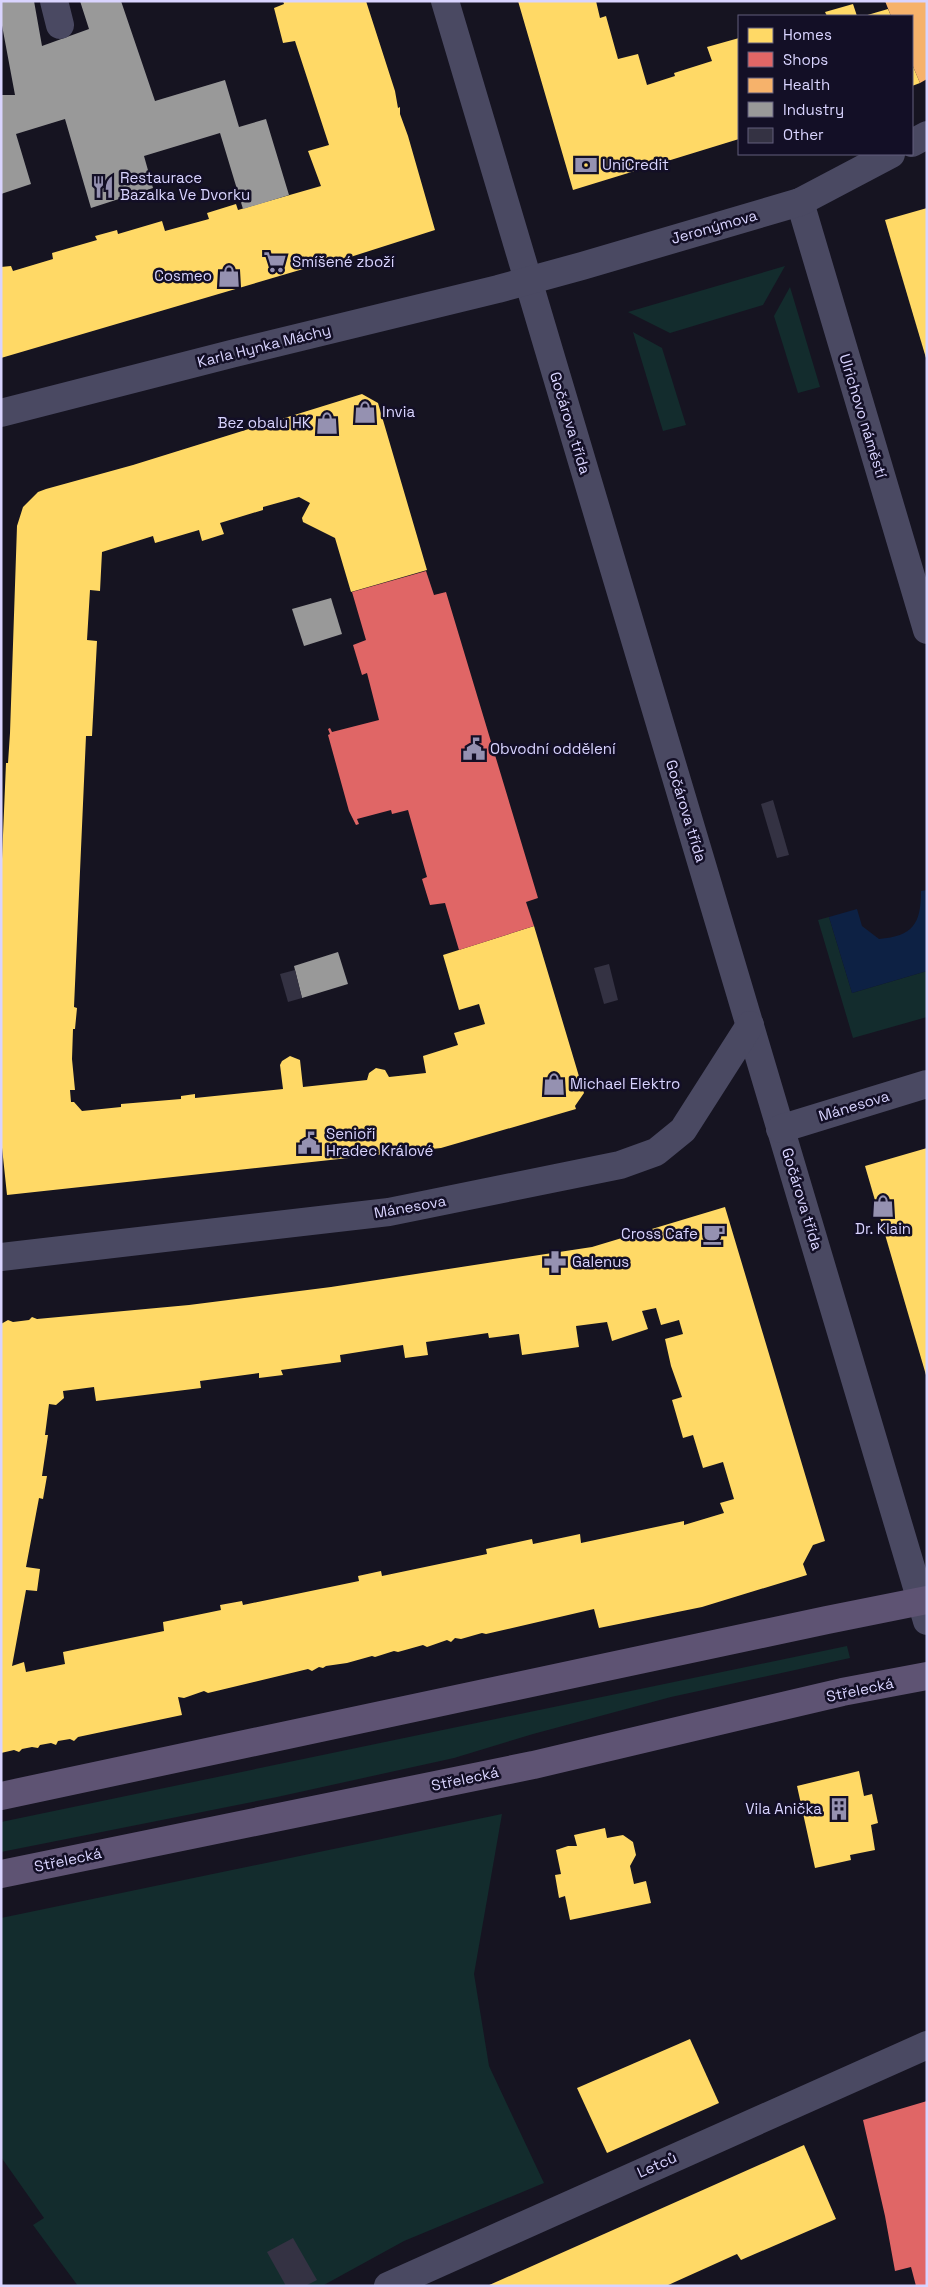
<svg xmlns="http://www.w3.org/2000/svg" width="928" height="2287" font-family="'Space Grotesk',sans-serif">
<rect width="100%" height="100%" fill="#161421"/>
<g fill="#132c2d">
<polygon points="785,266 763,305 670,333 628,312"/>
<polygon points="790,287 820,387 798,393 774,316"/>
<polygon points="633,332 662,348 686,425 663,431"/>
<polygon points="829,917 852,993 927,971 927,1017 853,1038 818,920"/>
<polygon points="847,1646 850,1658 671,1697 533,1734 454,1758 277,1797 1,1852 1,1822"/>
<polygon points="502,1814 474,1974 489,2066 544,2183 404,2241 322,2286 78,2286 33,2225 44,2218 1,2157 1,1918"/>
</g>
<path fill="#0d2144" d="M927,890V971L852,993L829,917L857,909L862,926L879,939C913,936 921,924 921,891Z"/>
<g fill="#ffd966" fill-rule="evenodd">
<polygon points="283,1 366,1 395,91 398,108 400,107 400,114 408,136 435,230 341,260 338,259 310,267 1,358 1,267 11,266 13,271 53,259 52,253 97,240 95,236 117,230 118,234 162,221 165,231 209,219 207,213 236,204 238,210 321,186 308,151 329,145 295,41 283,43 274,8 284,4"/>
<polygon points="518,1 596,1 600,18 606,16 618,59 638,54 647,85 675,76 674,73 712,61 707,47 739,38 739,139 573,190"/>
<polygon points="853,4 857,16 827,16 825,12"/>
<polygon points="888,9 891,16 864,16"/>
<polygon points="912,64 920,83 912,86"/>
<polygon points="927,208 927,358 926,358 885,220"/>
<polygon points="362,394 378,403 427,570 351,592 335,538 303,522 302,518 310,503 299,497 263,507 263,510 220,523 224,534 202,541 199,530 155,543 153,536 102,552 100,591 90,590 87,640 97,641 92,736 86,736 74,1007 77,1008 75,1029 73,1029 72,1059 75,1090 70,1090 71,1102 74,1102 82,1111 121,1107 121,1104 181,1099 181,1096 195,1094 195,1098 283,1089 280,1065 282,1061 290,1056 300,1060 303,1087 367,1080 369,1073 376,1068 385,1070 389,1077 426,1073 423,1056 458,1045 454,1033 485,1024 479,1004 459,1010 443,955 534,926 584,1093 575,1106 576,1109 441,1148 7,1195 1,1138 1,883 6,763 8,763 10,733 17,526 23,507 38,492 46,489 133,465"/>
<polygon points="927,1148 927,1375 926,1375 865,1166"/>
<path d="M725,1207L825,1541L813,1545L803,1564L807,1575L702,1607L599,1628L594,1609L486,1634L482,1633L461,1639L455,1638L451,1642L447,1640L427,1647L423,1645L398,1652L394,1651L375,1657L372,1656L347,1663L326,1666L323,1668L319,1667L312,1671L308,1669L208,1693L204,1691L184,1698L178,1697L182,1715L78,1737L74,1741L70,1739L58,1741L56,1745L51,1743L40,1745L38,1748L32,1747L22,1749L19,1752L14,1750L1,1753V1324L8,1320L13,1322L29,1320L32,1317L37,1319L189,1305L331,1287L592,1247ZM656,1308L661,1325L679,1320L683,1334L665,1339L671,1366L682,1397L672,1400L683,1438L693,1435L703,1468L723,1462L734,1499L720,1503L724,1513L684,1525V1521L581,1543L580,1534L533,1544L532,1539L486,1549L487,1554L382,1576L381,1571L358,1576L359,1581L243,1605L242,1601L220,1605L221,1610L163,1622L164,1631L63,1652L65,1664L26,1672L24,1662L12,1666L26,1590L37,1591L40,1569L26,1567L39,1498L43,1499L47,1476H42L48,1435H45L49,1404L56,1405L64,1398L63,1391L94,1387L96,1401L201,1388L200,1381L259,1373V1378L283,1375L281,1370L341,1362L340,1355L403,1345L405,1358L428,1355L426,1342L488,1333L489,1338L519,1334L522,1355L579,1347L576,1326L607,1322L612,1341L648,1329L642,1311Z"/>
<polygon points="859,1771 864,1796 872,1794 878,1823 871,1825 875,1850 850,1855 851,1860 815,1868 797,1786"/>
<polygon points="605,1828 607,1838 623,1835 633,1842 636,1855 630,1866 634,1884 646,1881 651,1903 570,1920 565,1896 559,1898 555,1875 561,1874 556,1850 568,1846 577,1846 574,1835"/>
<polygon points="690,2039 719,2103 607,2153 577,2088"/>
<polygon points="804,2145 836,2219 741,2260 737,2254 666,2286 487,2286"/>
</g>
<g fill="#e06666">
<polygon points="426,571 434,595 446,592 538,898 526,902 534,926 459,950 445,903 430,905 422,879 427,877 408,810 392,814 391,810 357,819 359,824 356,825 349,811 328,735 330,734 328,729 330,728 332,732 379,720 367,673 362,675 353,645 366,640 352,592"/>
<polygon points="927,2101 927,2286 916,2286 911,2267 895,2271 885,2216 863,2120"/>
</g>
<polygon fill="#f6b26b" points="885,1 927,1 927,79 920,83 912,64 912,16 891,16"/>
<g fill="#999">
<polygon points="1,1 34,1 42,46 89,29 80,1 121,1 155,101 225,80 239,127 266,119 289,195 243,209 220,133 144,156 153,188 91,208 65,119 16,134 31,184 1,194 1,95 15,95 1,20"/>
<polygon points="331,598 342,634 304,646 292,609"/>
<polygon points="338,952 348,984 302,998 294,966"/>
</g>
<g fill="#343243">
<polygon points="773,800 789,855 777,858 761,804"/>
<polygon points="609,964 618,1000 604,1004 594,968"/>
<polygon points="295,970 302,998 288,1002 280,974"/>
<polygon points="293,2238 317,2280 305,2286 286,2286 267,2252"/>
</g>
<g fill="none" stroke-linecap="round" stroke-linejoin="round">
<g stroke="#4a4962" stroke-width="28">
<polyline points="54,1 60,25"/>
<polyline points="445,1 927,1621"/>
<polyline points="912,143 927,135"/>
<polyline points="800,202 927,630"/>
<polyline points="1,413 231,354 498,289 582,266 800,202 891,154"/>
<polyline points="780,1129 927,1084"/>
<polyline points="1,1257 389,1212 620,1165 656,1152 683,1130 750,1025"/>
<polyline points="388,2286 927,2045"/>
</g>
<g stroke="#5e5373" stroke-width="28">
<polyline points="1,1796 827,1620 927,1600"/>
<polyline points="1,1874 533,1765 842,1692 927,1676"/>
</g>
</g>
<defs>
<symbol id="bank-bare" viewBox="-9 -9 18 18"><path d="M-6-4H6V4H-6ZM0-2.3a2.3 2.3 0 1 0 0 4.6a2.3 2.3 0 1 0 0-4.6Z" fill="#9591b1" stroke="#130f26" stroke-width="2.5" paint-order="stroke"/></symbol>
<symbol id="restaurant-bare" viewBox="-9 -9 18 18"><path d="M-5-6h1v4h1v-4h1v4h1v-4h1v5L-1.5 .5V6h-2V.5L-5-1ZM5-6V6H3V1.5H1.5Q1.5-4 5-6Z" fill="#9591b1" stroke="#130f26" stroke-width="2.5" paint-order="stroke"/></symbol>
<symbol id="supermarket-bare" viewBox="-9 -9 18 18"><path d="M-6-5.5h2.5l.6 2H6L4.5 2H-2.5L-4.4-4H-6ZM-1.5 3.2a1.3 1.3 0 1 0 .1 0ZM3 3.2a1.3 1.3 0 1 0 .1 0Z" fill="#9591b1" stroke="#130f26" stroke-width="2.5" paint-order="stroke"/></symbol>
<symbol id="shop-bare" viewBox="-9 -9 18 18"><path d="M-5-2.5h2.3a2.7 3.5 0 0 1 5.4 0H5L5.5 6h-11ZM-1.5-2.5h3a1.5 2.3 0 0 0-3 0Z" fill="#9591b1" stroke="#130f26" stroke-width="2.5" paint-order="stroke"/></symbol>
<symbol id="civic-bare" viewBox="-9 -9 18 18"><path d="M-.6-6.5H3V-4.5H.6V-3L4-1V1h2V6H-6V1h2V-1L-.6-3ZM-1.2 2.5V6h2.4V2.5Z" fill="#9591b1" stroke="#130f26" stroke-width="2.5" paint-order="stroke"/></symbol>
<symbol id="cafe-bare" viewBox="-9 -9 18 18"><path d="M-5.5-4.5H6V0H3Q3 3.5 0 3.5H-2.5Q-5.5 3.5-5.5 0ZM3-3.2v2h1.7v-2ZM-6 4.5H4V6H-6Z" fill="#9591b1" stroke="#130f26" stroke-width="2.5" paint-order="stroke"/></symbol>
<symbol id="pharmacy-bare" viewBox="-9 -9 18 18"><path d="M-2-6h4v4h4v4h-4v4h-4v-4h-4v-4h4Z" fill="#9591b1" stroke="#130f26" stroke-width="2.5" paint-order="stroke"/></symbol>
<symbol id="building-bare" viewBox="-9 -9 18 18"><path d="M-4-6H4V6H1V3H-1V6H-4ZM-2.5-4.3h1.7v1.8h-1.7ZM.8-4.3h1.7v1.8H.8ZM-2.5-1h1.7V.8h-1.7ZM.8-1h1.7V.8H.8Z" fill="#9591b1" stroke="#130f26" stroke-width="2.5" paint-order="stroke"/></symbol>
</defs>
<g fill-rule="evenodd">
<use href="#bank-bare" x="570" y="149" width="32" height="32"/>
<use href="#restaurant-bare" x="87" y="171" width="32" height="32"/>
<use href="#supermarket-bare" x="259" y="246" width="32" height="32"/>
<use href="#shop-bare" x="213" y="260" width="32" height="32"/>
<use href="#shop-bare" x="349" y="396" width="32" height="32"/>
<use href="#shop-bare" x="311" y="407" width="32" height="32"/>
<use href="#civic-bare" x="458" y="733" width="32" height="32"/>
<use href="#shop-bare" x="538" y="1068" width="32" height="32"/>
<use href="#civic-bare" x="293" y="1127" width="32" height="32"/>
<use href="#shop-bare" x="867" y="1190" width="32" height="32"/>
<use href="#cafe-bare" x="698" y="1218" width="32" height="32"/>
<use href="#pharmacy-bare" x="539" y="1246" width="32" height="32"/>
<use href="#building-bare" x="823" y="1793" width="32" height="32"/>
</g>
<g text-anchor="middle" stroke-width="5" stroke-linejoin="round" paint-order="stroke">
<g font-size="15" fill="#d9d4ff" stroke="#130f26" text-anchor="start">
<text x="602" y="170">UniCredit</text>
<text x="120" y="183">Restaurace<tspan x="120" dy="17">Bazalka Ve Dvorku</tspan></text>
<text x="292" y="267">Smíšené zboží</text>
<text x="212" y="281" text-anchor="end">Cosmeo</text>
<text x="382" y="417">Invia</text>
<text x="311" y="428" text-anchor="end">Bez obalu HK</text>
<text x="490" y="754">Obvodní oddělení</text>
<text x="570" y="1089">Michael Elektro</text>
<text x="326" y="1139">Senioři<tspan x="326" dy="17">Hradec Králové</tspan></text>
<text x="883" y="1234" text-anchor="middle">Dr. Klain</text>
<text x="698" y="1239" text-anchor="end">Cross Cafe</text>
<text x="572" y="1267">Galenus</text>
<text x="822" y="1814" text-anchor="end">Vila Anička</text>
</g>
<g font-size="15" fill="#d9d4ff" stroke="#130f26">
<text transform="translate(714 227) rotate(-16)" y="5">Jeronýmova</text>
<text transform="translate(264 346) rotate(-14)" y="5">Karla Hynka Máchy</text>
<text transform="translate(863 416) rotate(73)" y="5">Ulrichovo náměstí</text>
<text transform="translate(570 423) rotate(73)" y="5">Gočárova třída</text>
<text transform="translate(686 811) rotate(73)" y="5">Gočárova třída</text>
<text transform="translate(854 1106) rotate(-17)" y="5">Mánesova</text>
<text transform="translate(802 1199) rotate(73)" y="5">Gočárova třída</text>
<text transform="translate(410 1207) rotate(-10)" y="5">Mánesova</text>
<text transform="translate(860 1690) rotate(-12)" y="5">Střelecká</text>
<text transform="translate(465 1779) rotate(-12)" y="5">Střelecká</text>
<text transform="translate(68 1860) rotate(-12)" y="5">Střelecká</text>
<text transform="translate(657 2165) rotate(-24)" y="5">Letců</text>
</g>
</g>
<rect width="928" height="2287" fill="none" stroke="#d9d4ff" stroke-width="5"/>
<rect x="738" y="15" width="175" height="140" fill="#130f26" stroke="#625e7d"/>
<rect x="748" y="28" width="25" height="15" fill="#ffd966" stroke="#625e7d"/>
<text x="783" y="40" font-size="15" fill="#d9d4ff">Homes</text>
<rect x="748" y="52" width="25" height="15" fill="#e06666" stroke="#625e7d"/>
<text x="783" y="65" font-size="15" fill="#d9d4ff">Shops</text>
<rect x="748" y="78" width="25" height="15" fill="#f6b26b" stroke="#625e7d"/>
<text x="783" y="90" font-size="15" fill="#d9d4ff">Health</text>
<rect x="748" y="102" width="25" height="15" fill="#999999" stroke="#625e7d"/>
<text x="783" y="115" font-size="15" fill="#d9d4ff">Industry</text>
<rect x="748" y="128" width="25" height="15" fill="#343243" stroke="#625e7d"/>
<text x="783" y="140" font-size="15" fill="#d9d4ff">Other</text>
</svg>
